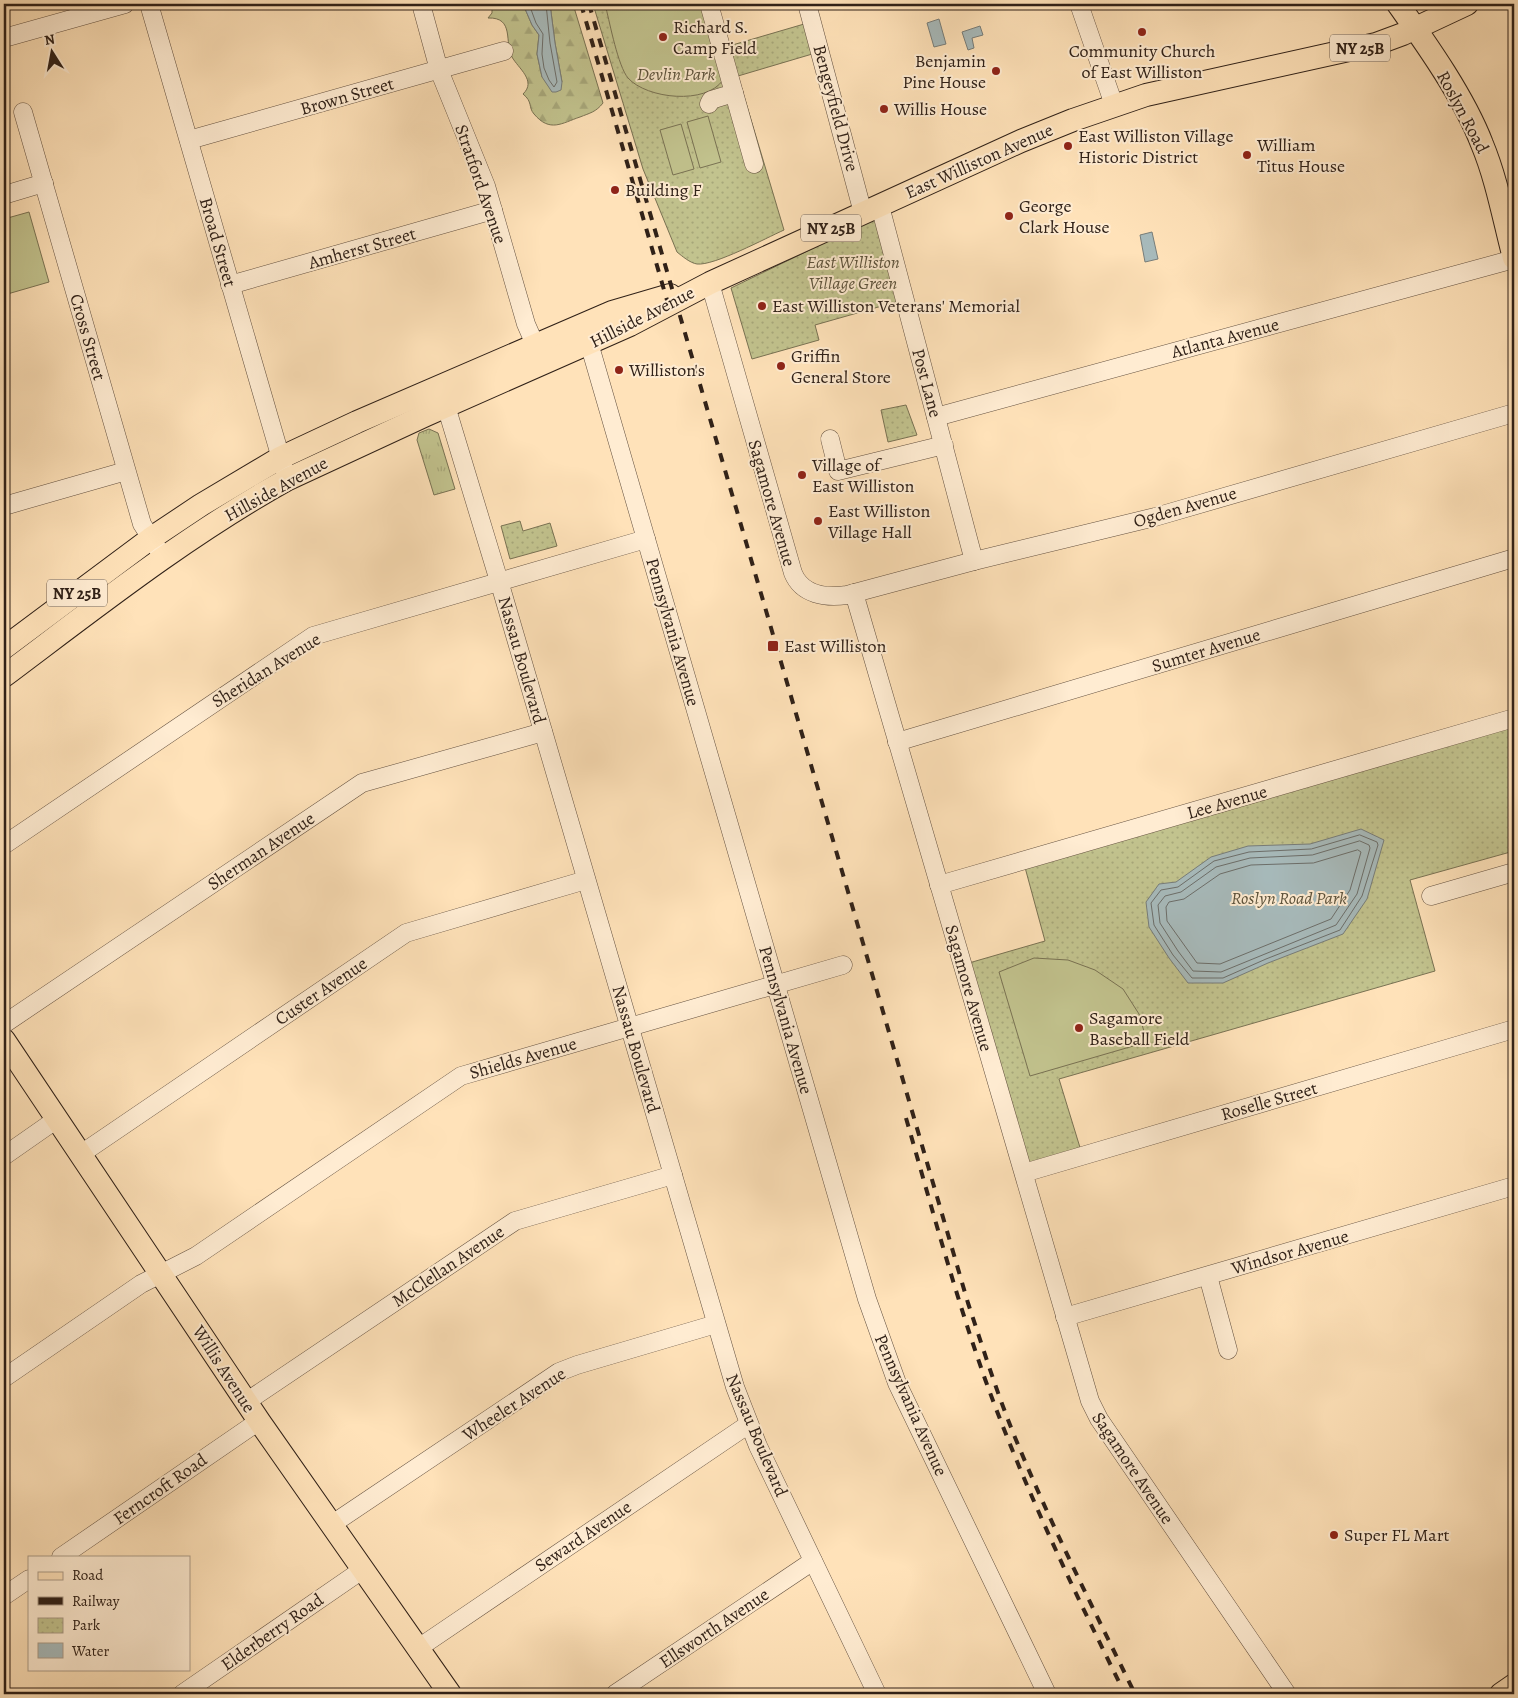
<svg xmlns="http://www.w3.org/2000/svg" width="1518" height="1698" font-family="Alegreya,serif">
<defs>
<pattern id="grass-tufts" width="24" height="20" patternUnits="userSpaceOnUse" patternTransform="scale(1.25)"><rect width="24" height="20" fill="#c2c38e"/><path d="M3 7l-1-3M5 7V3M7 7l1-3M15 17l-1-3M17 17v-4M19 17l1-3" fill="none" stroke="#a7a77a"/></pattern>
<pattern id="forest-firs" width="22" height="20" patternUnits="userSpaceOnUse" patternTransform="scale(1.25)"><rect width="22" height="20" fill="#c2c38e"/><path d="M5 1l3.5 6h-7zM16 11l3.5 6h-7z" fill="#a7a77a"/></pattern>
<pattern id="park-dots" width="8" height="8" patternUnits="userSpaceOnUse" patternTransform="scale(1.25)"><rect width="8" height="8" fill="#c2c38e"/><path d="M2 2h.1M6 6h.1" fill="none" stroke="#a7a77a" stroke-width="1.8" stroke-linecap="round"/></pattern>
</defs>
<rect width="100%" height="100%" fill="#ffe2b9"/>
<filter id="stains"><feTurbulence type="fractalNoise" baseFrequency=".004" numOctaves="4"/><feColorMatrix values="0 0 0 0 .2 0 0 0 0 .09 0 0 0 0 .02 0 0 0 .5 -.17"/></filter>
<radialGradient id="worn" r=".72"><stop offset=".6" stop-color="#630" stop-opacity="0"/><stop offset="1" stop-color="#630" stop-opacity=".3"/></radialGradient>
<polygon fill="url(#grass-tufts)" stroke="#797253" points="429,429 438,433 455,489 434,495 417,440 419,433"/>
<path fill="url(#forest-firs)" stroke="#797253" d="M492,4H523L532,25L539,35L537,54L542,77L562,82L555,43L550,4H573L603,103C596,112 590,113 580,117C562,123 550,133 534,114C528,107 533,102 523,94C537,81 518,68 512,57C504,43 515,17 488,18L492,13Z"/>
<g fill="url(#park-dots)" stroke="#797253">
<path d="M593,4H717L729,46L811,22L819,52L738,76L784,230C766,238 714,266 697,264C690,263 682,256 677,252L643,169Z"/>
<polygon points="880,216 903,300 815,325 819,340 752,359 731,288"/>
<polygon points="906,405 917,435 888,442 881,410"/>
<polygon points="520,521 523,531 550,523 557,546 510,559 501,526"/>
<polygon points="1514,717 1514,851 1410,880 1435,971 1059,1079 1082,1154 1025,1171 962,965 1045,941 1023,860"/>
</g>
<g fill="#c2c38e" stroke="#797253">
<path d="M621,4H703L723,80C706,105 647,99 628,78C618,66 610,24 606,8Z"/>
<polygon points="708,116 721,162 700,168 687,122"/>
<polygon points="681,124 694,169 673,175 660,130"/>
<polygon points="29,212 49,282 4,295 4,219"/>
<polygon points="1034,958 1068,960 1095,970 1123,989 1139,1014 1147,1042 1030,1076 999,972"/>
</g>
<g fill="#a7babb" stroke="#777d7a">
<polygon points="523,4 550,4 555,43 562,82 561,90 556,92 552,92 542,77 537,54 539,35 532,25"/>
<polygon points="939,19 946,44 934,47 927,23"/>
<polygon points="980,26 983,35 972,38 974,48 968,50 962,32"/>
<polygon points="1152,232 1158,259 1145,262 1140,235"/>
<polygon points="1361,829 1384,840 1367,899 1343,934 1268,963 1223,983 1188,983 1169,958 1149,927 1146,902 1159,884 1176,882 1211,857 1248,846 1310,844"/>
</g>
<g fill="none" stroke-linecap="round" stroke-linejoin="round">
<g stroke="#6c6e6a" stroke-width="1">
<polyline points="529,4 536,23 543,34 542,54 544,68 549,80 554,87 557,82 550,43 546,4"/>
<polygon points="1360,835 1377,842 1378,845 1362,896 1340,930 1266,959 1223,978 1192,978 1173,955 1154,925 1151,903 1161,890 1178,887 1214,861 1249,852 1311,849"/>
<polygon points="1360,841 1369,845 1370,848 1357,894 1336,925 1221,972 1193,971 1178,951 1160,923 1158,905 1165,896 1181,892 1216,867 1250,858 1312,855"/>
<polygon points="1358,850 1361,852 1350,890 1331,919 1220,964 1197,963 1167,921 1166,907 1169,902 1184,899 1220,874 1251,865 1313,863"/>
</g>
<defs>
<g id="minor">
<polyline points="149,4 284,469"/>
<polyline points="421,4 439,70 486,186 526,324 540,356"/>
<polyline points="709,4 734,93 711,100 709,104"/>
<polyline points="807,4 863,213"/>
<polyline points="1079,4 1114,105"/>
<polyline points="4,38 125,4"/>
<polyline points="734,93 754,164"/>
<polyline points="23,112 142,524 163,557"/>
<polyline points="189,140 504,51"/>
<polyline points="4,195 44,183"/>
<polyline points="880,206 974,561"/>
<path d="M710,283L793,573C802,595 826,598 847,595L974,561L1155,517L1514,413"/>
<polyline points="230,285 493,210"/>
<polyline points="584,332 589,343 867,1299 897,1383 1047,1694"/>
<polyline points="442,396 446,406 502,591 735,1387 758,1446 877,1694"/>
<polyline points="936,417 1514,259"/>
<polyline points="830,439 838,471 944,445"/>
<polyline points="4,506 126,471"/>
<polyline points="854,593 1090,1401 1099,1419 1287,1694"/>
<polyline points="897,742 1514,558"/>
<polyline points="4,845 313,636 646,539"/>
<polyline points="939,885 1514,718"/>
<polyline points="1431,896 1514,872"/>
<polyline points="4,1024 362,783 543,732"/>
<polyline points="81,1154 406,933 586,880"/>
<polyline points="4,1156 57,1119"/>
<polyline points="1024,1173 1514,1029"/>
<polyline points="1208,1276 1228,1350"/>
<polyline points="1065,1317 1514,1186"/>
<polyline points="4,1378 141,1284 196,1256 461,1076 843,965"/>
<polyline points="246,1402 515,1221 673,1175"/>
<polyline points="331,1525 559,1372 577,1365 716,1324"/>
<polyline points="61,1557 259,1421"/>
<polyline points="4,1596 29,1579"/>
<polyline points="417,1649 749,1424"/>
<polyline points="182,1694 362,1570"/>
<polyline points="615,1694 813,1561"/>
</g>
<g id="major">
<path d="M1398,4C1427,45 1464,97 1482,144C1497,180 1504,220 1514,258"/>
<polyline points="4,648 150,539 201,505 280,458 357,422 612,312 670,295"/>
<path d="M4,676C96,607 187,535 288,479L426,415L630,325L710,283L1021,141L1073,120L1146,95L1376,44L1403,34L1467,4"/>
<polyline points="4,1040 259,1421 450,1694"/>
<polyline points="1501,1694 1514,1685"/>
</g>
</defs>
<use href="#minor" stroke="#645140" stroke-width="19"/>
<use href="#major" stroke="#302118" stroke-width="24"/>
<use href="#minor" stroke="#ffecd2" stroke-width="18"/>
<use href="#major" stroke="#ffe2b9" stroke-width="22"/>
<g stroke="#302118" stroke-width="4" stroke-dasharray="9 9" stroke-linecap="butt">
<polyline points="581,4 669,307"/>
<path d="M589,4L968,1303C984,1351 999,1400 1019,1447C1054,1531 1095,1612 1135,1694"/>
<path d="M906,1118C931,1205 955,1294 985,1379C1024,1487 1074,1591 1125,1694"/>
</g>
</g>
<g fill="#8f2418" stroke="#ffecd2" stroke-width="2">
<circle cx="1142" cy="32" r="5"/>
<circle cx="663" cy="37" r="5"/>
<circle cx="996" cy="71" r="5"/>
<circle cx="884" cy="109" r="5"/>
<circle cx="1068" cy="146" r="5"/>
<circle cx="1247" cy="155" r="5"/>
<circle cx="615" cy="190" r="5"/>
<circle cx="1009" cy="216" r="5"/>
<circle cx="762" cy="306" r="5"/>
<circle cx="781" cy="366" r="5"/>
<circle cx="619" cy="370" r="5"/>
<circle cx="802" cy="475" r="5"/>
<circle cx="818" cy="521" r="5"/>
<rect x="767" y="640" width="12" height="12" rx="2.5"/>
<circle cx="1079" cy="1028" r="5"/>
<circle cx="1334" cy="1535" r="5"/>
</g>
<g text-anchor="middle" stroke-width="4" stroke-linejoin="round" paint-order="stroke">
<g fill="#ffecd2" stroke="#6e5e50" stroke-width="1">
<rect x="1330" y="34.5" width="60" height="27" rx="4"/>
<rect x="801" y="214.5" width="60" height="27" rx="4"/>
<rect x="47" y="579.5" width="60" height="27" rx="4"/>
</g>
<g font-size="16" font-weight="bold" fill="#302118">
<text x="1360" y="54">NY 25B</text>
<text x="831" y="234">NY 25B</text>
<text x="77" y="599">NY 25B</text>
</g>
<g font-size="18" fill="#302118" stroke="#ffecd2" text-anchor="start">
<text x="673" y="33">Richard S.<tspan x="673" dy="21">Camp Field</tspan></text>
<text x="1142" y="57" text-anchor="middle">Community Church<tspan x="1142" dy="21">of East Williston</tspan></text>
<text x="986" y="67" text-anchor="end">Benjamin<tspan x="986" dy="21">Pine House</tspan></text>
<text x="894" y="115">Willis House</text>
<text x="1078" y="142">East Williston Village<tspan x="1078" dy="21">Historic District</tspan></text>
<text x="1257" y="151">William<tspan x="1257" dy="21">Titus House</tspan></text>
<text x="625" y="196">Building F</text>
<text x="1019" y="212">George<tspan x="1019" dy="21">Clark House</tspan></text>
<text x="772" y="312">East Williston Veterans' Memorial</text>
<text x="791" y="362">Griffin<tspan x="791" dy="21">General Store</tspan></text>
<text x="629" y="376">Williston's</text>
<text x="812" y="471">Village of<tspan x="812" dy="21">East Williston</tspan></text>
<text x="828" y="517">East Williston<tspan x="828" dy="21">Village Hall</tspan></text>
<text x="784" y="652">East Williston</text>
<text x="1089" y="1024">Sagamore<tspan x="1089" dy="21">Baseball Field</tspan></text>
<text x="1344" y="1541">Super FL Mart</text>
</g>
<g font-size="18" font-style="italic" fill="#5c523b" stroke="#ffecd2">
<text x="676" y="80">Devlin Park</text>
<text x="853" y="268">East Williston<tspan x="853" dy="21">Village Green</tspan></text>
<text x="1289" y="904">Roslyn Road Park</text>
</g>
<g font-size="18" fill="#302118" stroke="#ffecd2">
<text transform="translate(347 96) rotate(-16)" y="6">Brown Street</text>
<text transform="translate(836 108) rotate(75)" y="6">Bengeyfield Drive</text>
<text transform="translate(1463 112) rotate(62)" y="6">Roslyn Road</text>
<text transform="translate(979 161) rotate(-24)" y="6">East Williston Avenue</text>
<text transform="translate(481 184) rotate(71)" y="6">Stratford Avenue</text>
<text transform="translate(218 242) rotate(74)" y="6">Broad Street</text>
<text transform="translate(362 248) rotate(-16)" y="6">Amherst Street</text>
<text transform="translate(642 317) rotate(-27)" y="6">Hillside Avenue</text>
<text transform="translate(88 337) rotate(74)" y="6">Cross Street</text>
<text transform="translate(1225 338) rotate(-15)" y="6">Atlanta Avenue</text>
<text transform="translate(927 383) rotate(75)" y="6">Post Lane</text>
<text transform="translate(276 489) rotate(-29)" y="6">Hillside Avenue</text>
<text transform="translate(772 503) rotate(74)" y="6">Sagamore Avenue</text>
<text transform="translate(1185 507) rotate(-16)" y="6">Ogden Avenue</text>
<text transform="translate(673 632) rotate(74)" y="6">Pennsylvania Avenue</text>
<text transform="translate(1206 650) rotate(-17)" y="6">Sumter Avenue</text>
<text transform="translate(522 660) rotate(74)" y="6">Nassau Boulevard</text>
<text transform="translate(266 670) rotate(-32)" y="6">Sheridan Avenue</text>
<text transform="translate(1227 802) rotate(-16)" y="6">Lee Avenue</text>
<text transform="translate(261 851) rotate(-34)" y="6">Sherman Avenue</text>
<text transform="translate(969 988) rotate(74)" y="6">Sagamore Avenue</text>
<text transform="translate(321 991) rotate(-34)" y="6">Custer Avenue</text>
<text transform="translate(786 1020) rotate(74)" y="6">Pennsylvania Avenue</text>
<text transform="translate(636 1049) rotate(74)" y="6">Nassau Boulevard</text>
<text transform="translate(523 1058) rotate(-16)" y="6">Shields Avenue</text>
<text transform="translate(1269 1101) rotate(-16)" y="6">Roselle Street</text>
<text transform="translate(1290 1252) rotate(-16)" y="6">Windsor Avenue</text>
<text transform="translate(448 1266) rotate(-34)" y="6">McClellan Avenue</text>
<text transform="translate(224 1369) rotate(57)" y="6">Willis Avenue</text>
<text transform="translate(514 1404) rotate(-33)" y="6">Wheeler Avenue</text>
<text transform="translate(911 1405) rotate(66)" y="6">Pennsylvania Avenue</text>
<text transform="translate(757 1435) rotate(67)" y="6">Nassau Boulevard</text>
<text transform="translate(1133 1468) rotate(56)" y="6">Sagamore Avenue</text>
<text transform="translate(160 1489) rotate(-35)" y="6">Ferncroft Road</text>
<text transform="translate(583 1536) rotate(-34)" y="6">Seward Avenue</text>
<text transform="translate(714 1628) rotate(-34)" y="6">Ellsworth Avenue</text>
<text transform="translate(272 1632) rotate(-35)" y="6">Elderberry Road</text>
</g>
</g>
<rect width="1518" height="1698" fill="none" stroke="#ffe2b9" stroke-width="20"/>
<rect x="5" y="5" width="1508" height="1688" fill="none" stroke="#302118" stroke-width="2.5"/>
<rect x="10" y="10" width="1498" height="1678" fill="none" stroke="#302118"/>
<rect x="28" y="1556" width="162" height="115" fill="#ffecd2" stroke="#ac9b88"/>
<rect x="38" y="1572" width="25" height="8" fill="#ffe2b9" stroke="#ac9b88"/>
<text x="72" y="1580" font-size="15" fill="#302118">Road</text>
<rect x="38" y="1597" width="25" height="8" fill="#302118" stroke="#ac9b88"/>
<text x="72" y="1606" font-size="15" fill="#302118">Railway</text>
<rect x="38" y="1618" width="25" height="15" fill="url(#park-dots)" stroke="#ac9b88"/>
<text x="72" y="1630" font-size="15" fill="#302118">Park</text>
<rect x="38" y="1643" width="25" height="15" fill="#a7babb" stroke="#ac9b88"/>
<text x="72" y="1656" font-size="15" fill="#302118">Water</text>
<g transform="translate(52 52) rotate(349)" stroke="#ffecd2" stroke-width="4" paint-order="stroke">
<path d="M0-4L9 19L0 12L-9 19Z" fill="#302118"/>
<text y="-8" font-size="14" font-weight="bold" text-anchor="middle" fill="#302118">N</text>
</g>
<rect width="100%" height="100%" filter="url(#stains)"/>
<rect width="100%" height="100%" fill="url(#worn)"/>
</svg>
